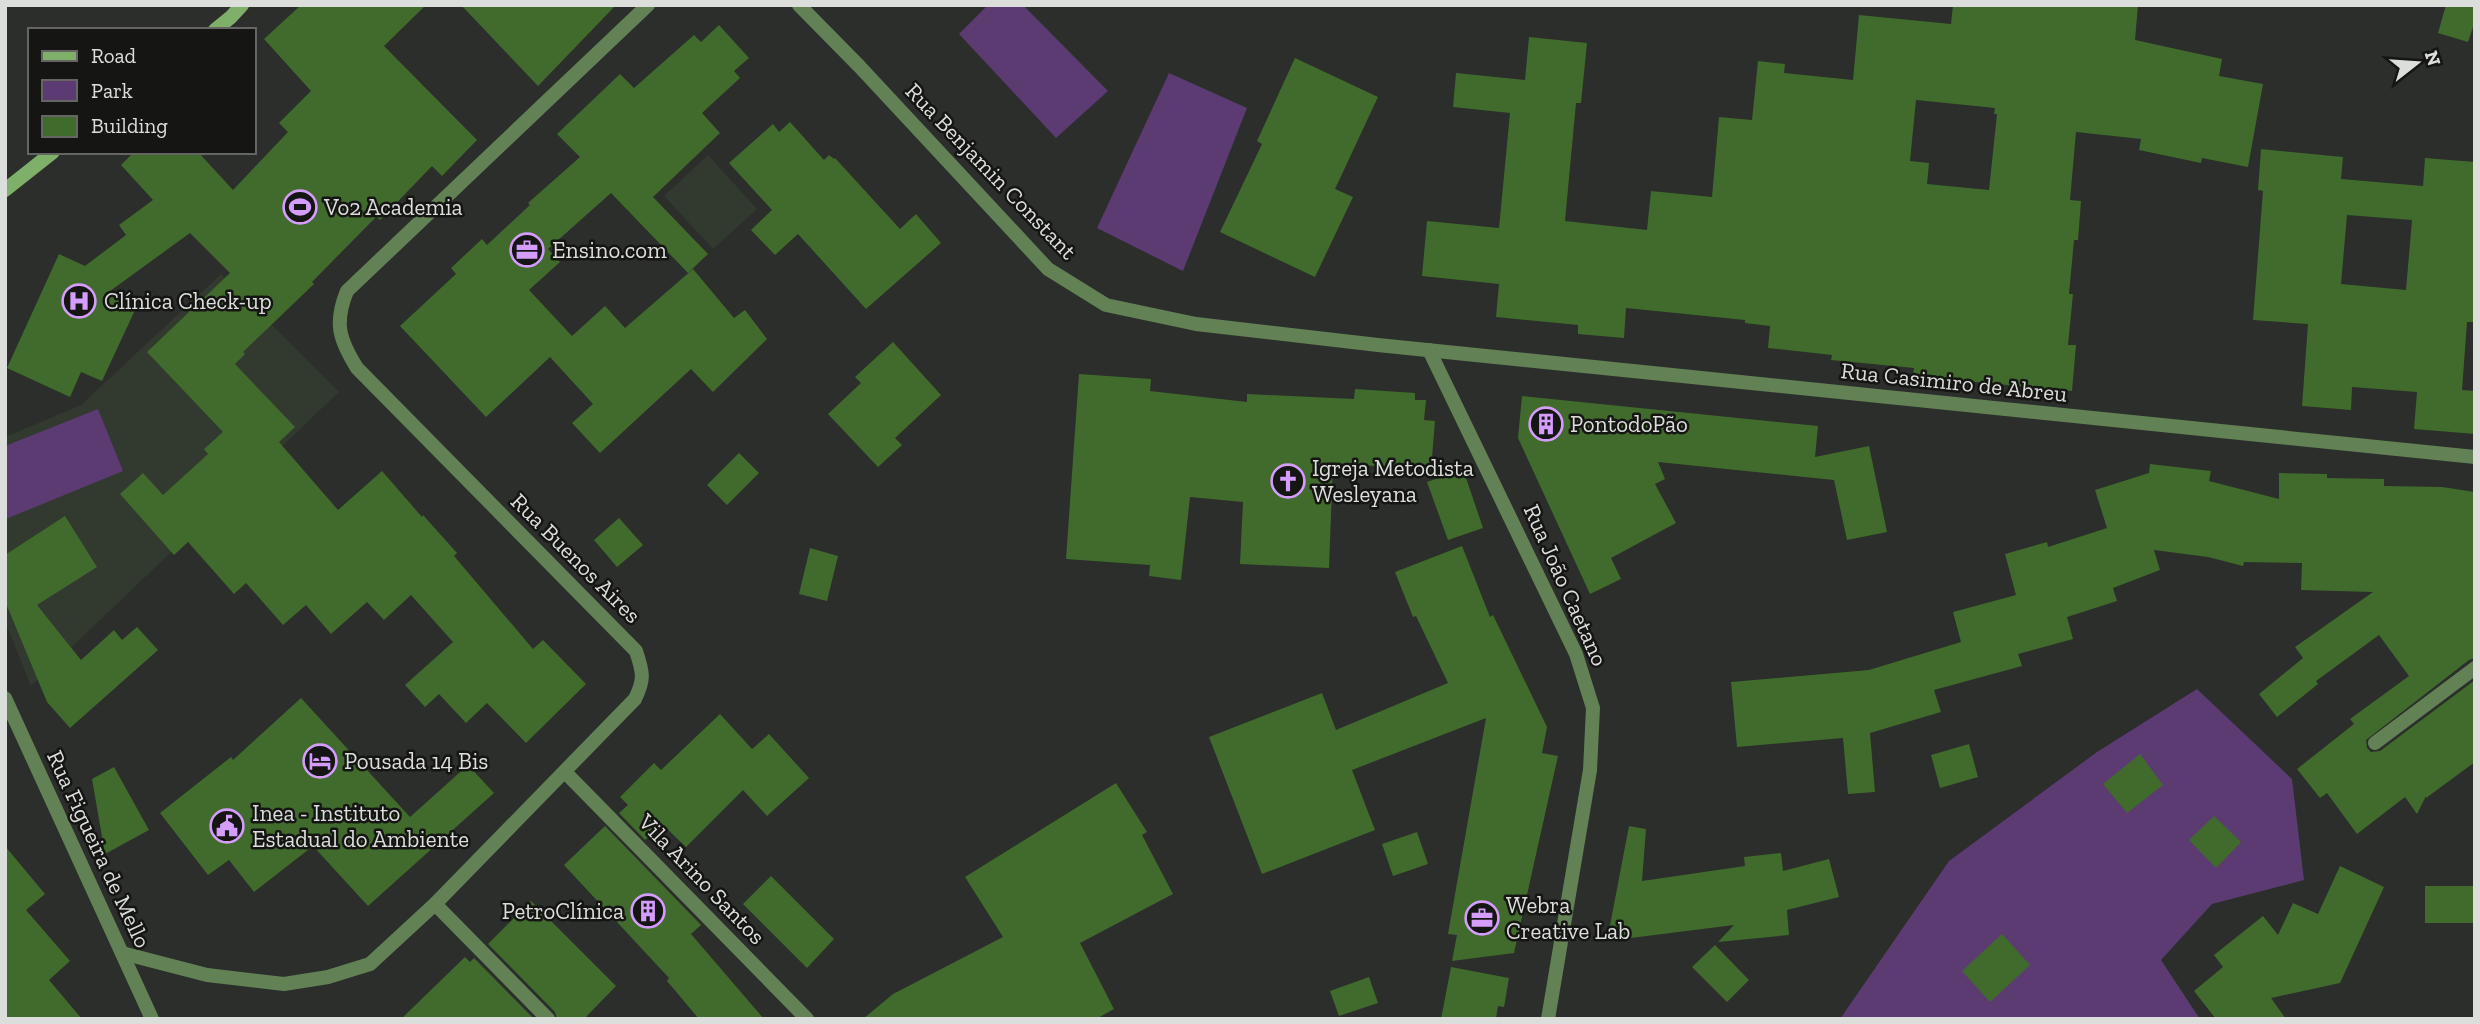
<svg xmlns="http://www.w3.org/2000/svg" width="2480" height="1024" font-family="'Zilla Slab',serif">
<rect width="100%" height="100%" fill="#2b2e2a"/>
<g fill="#32392f">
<polygon points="708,155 757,209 713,249 664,196"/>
<polygon points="221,274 339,392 31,686 5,622 5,437 81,405"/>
</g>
<g fill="#5b3b72">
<polygon points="988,5 1023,5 1108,91 1056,138 959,34"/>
<polygon points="1169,73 1247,108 1183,271 1097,228"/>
<polygon points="98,409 123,471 6,519 5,446"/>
<polygon points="2197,689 2292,779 2304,880 2212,904 2161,960 2200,1019 1840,1019 1949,861 2097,752"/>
</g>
<g fill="#406b2c" fill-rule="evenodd">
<polygon points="301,5 426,5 384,46 477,140 442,176 432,166 380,220 376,217 312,282 314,284 243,352 245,354 235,364 295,427 279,442 338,510 382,471 422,517 423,515 457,553 454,556 533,649 543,640 586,684 526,743 487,703 466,723 439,694 425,707 405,685 453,642 411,595 384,620 367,602 331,634 306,605 283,625 246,583 234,594 188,542 174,555 120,494 143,473 163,495 208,454 204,449 223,432 147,352 230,273 190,233 106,294 136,308 102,381 81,372 70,397 7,368 59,254 85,266 126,235 119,225 153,200 121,165 134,152 198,152 233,190 288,132 279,123 311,91 264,39"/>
<polygon points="461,5 616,5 538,86"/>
<path d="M1953,5H2138L2135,40L2222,59L2219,76L2263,84L2248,167L2202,158L2201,163L2139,150L2141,139L2076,132L2070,200L2081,201L2078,240H2074L2069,294H2073L2068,345H2076L2072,391L1913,376L1914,368L1831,360L1832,355L1768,348L1770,326L1745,323V320L1626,308L1624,338L1578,334V325L1496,317L1499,284L1422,276L1427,221L1499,228L1510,113L1453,107L1456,73L1525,80L1529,37L1587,43L1581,103H1576L1565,221L1647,230L1651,191L1712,197L1719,117L1752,120L1758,61L1785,64L1784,73L1853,80L1859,15L1951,24ZM1916,100L1995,108L1994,114H1997L1989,190L1927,184L1929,163L1910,161Z"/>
<polygon points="2446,5 2475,5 2475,21 2468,42 2438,33"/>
<polygon points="719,25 749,58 734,71 740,78 702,113 720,133 653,197 708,254 688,273 611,193 548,249 560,262 529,290 572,336 605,306 625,328 693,269 734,318 745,310 767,339 713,392 691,369 600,453 572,423 593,404 550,357 486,417 400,326 456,274 451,268 482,239 487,245 530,205 528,203 580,157 557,134 620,74 634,88 694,35 701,42"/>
<polygon points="1295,58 1378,97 1335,189 1353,197 1315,277 1220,232 1262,144 1257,141"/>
<polygon points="790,122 824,160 829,155 834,159 835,158 900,229 916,214 941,243 866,309 798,234 775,255 751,230 772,210 729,163 773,124 779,132"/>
<path d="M2261,149L2343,157L2341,179L2423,186L2425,158L2475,162V322H2467L2462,390L2475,391V434L2414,429L2417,392L2352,387L2351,410L2302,406L2308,324L2253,320L2263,191L2258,190ZM2347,215L2412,220L2406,290L2341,284Z"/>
<polygon points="893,342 941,395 895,438 902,445 878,467 828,414 861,383 855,377"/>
<polygon points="1079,374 1151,379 1150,391 1247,402 1247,394 1354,399 1355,389 1415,393 1415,400 1426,400 1424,420 1435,421 1431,470 1333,463 1329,568 1240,564 1243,502 1190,497 1181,580 1149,576 1150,565 1066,559"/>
<polygon points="1522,396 1818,426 1815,457 1869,446 1887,532 1847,540 1834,480 1658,462 1665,479 1655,484 1676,523 1611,558 1621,579 1590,594 1518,438"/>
<polygon points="739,453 759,473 727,505 707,485"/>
<polygon points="2150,464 2211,471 2209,481 2279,499 2279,473 2327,474 2327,478 2384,479 2384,486 2442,487 2475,492 2475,658 2469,660 2366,740 2367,748 2371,752 2380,751 2475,680 2475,762 2426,798 2426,796 2417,814 2405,797 2357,834 2327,793 2320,798 2297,769 2354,724 2350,719 2409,676 2379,635 2316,681 2318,684 2277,717 2259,694 2303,658 2295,647 2373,592 2301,590 2302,563 2244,562 2243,566 2208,557 2154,550 2160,570 2113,588 2117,601 2067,617 2073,639 2018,654 2022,666 1934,690 1941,712 1870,733 1875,792 1848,794 1843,738 1737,747 1731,682 1869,670 1961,642 1953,612 2016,595 2005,554 2047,542 2048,547 2107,528 2095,490 2149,473"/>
<polygon points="1463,469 1483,528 1448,540 1427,482"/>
<polygon points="65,516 97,567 37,605 81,660 114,630 122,640 137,627 158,650 70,728 47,702 5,601 5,555"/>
<polygon points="619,518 643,545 617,567 594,540"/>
<polygon points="1462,546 1490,617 1493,615 1547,727 1542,753 1558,756 1514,953 1452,961 1457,935 1448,934 1486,718 1352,770 1375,830 1262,874 1209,737 1322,693 1336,730 1448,683 1416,616 1413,617 1395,572"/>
<polygon points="810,548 838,556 827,601 799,594"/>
<polygon points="301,698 410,817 468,765 494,793 368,906 313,846 254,892 229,860 208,875 160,813 231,757 233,760"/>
<polygon points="720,714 752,749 769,734 809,778 767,816 743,790 686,847 662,824 645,840 619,813 628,805 620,797 654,763 661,770"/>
<polygon points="1969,744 1978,777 1940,788 1931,755"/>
<polygon points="2140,754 2163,785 2127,813 2103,784"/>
<polygon points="114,767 149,830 105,854 92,779"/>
<polygon points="1116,783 1147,832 1142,835 1173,894 1080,943 1114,1009 1096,1019 863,1019 893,994 1003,937 965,877"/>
<polygon points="2214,816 2241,842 2216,868 2189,840"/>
<polygon points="605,826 701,925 691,934 764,1019 699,1019 667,981 669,978 564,865"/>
<polygon points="1629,826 1646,829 1642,881 1745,866 1744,857 1781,853 1783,871 1829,859 1839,897 1787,910 1789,935 1718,942 1734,925 1607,941"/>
<polygon points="1417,832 1428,864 1393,876 1382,844"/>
<polygon points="5,846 45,894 26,910 70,961 49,980 82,1019 5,1019"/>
<polygon points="2340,866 2384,887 2340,983 2271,998 2286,1019 2216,1019 2194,991 2223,967 2214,955 2263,916 2278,935 2293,903 2318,914"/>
<polygon points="771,876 834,939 807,968 743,904"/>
<rect x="2425" y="886" width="50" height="37"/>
<polygon points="531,901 616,986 584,1019 557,1019 555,1012 488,944"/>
<polygon points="2002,934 2030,965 1990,1002 1962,971"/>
<polygon points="1715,945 1749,980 1727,1002 1692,967"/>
<polygon points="465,957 470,962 474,958 534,1019 401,1019"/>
<polygon points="1451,967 1509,978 1504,1007 1498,1006 1496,1019 1441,1019"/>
<polygon points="1369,977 1378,1003 1339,1016 1330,991"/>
</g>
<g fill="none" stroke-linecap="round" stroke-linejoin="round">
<g stroke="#628155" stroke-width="14">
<polyline points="799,5 860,67 1048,269 1106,305 1196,324 1378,345 2475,457"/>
<polyline points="1429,350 1576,654 1593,708 1590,770 1548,1019"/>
<polyline points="5,698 152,1019"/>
<polyline points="2375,743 2475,668"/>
<polyline points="565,772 807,1019"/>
<polyline points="435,904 548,1019"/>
<path d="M122,953L207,975L284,984L328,977L370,964L435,904L635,699C645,679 643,672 636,651L357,368C339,339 334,323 347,291L648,5"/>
</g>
<g stroke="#7fb06a" stroke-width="14">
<polyline points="215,30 231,17 242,5"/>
<polyline points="5,190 53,152"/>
</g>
</g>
<defs>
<symbol id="stadium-ring" viewBox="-11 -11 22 22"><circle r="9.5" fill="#151614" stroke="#d49cfc" stroke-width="1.5"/><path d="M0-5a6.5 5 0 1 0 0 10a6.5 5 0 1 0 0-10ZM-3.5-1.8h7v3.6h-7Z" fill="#d49cfc"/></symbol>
<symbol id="office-ring" viewBox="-11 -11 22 22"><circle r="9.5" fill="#151614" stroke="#d49cfc" stroke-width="1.5"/><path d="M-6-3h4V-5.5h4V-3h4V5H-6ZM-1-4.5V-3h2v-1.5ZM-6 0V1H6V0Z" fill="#d49cfc"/></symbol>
<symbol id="hospital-ring" viewBox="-11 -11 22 22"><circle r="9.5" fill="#151614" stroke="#d49cfc" stroke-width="1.5"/><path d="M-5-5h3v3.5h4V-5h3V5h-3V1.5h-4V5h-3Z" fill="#d49cfc"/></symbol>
<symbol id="building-ring" viewBox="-11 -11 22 22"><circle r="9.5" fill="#151614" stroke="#d49cfc" stroke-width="1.5"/><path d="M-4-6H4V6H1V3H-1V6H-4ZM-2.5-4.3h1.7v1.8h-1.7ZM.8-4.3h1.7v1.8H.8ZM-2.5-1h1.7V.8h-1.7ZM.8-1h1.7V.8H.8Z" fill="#d49cfc"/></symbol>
<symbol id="church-ring" viewBox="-11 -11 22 22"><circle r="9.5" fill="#151614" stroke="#d49cfc" stroke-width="1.5"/><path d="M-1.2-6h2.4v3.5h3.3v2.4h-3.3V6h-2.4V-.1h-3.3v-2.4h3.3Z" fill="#d49cfc"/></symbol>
<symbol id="hotel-ring" viewBox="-11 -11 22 22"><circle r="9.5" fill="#151614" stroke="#d49cfc" stroke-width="1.5"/><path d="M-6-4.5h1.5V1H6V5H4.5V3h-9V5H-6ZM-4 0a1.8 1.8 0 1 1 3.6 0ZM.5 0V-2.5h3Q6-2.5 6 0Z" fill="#d49cfc"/></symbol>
<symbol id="civic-ring" viewBox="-11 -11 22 22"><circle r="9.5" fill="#151614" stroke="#d49cfc" stroke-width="1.5"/><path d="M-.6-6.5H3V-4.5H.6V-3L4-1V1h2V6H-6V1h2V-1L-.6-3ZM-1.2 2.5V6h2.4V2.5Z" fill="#d49cfc"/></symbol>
</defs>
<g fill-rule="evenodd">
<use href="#stadium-ring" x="281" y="188" width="38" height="38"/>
<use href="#office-ring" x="508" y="231" width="38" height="38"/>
<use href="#hospital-ring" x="60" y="282" width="38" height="38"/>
<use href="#building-ring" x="1527" y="405" width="38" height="38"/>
<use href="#church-ring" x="1269" y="462" width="38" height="38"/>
<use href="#hotel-ring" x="301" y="742" width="38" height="38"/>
<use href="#civic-ring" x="208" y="807" width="38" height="38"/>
<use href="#building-ring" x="629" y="892" width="38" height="38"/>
<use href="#office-ring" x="1463" y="899" width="38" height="38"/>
</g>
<g text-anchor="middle" stroke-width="5" stroke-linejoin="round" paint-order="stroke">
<g font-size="23" fill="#dcdedb" stroke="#151614">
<text transform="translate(991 171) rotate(46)" y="8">Rua Benjamin Constant</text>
<text transform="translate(1954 382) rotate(6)" y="8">Rua Casimiro de Abreu</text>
<text transform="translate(576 558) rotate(45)" y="8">Rua Buenos Aires</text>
<text transform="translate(1566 585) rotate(66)" y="8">Rua João Caetano</text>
<text transform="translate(99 849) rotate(65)" y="8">Rua Figueira de Mello</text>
<text transform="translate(702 879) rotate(46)" y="8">Vila Arino Santos</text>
</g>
<g font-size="23" fill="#dcdedb" stroke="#151614" text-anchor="start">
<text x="324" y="215">Vo2 Academia</text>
<text x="552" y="258">Ensino.com</text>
<text x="104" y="309">Clínica Check-up</text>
<text x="1570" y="432">PontodoPão</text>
<text x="1312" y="476">Igreja Metodista<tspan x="1312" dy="26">Wesleyana</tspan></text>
<text x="344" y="769">Pousada 14 Bis</text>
<text x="252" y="821">Inea - Instituto<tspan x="252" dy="26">Estadual do Ambiente</tspan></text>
<text x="1506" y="913">Webra<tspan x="1506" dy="26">Creative Lab</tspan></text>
<text x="624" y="919" text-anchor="end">PetroClínica</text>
</g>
</g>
<rect width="2480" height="1024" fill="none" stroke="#dcdedb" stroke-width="14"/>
<rect x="28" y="28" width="228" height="126" fill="#151614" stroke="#656664" stroke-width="2"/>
<rect x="42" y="51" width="35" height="10" fill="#7fb06a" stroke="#656664" stroke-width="2"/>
<text x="91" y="63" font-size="21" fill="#dcdedb">Road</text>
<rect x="42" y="80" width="35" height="21" fill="#5b3b72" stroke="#656664" stroke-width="2"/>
<text x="91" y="98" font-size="21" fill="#dcdedb">Park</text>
<rect x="42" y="116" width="35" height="21" fill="#406b2c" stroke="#656664" stroke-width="2"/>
<text x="91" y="133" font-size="21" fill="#dcdedb">Building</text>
<g transform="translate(2417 63) rotate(73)" stroke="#151614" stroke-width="5" paint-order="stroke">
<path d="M0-5L12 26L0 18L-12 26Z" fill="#dcdedb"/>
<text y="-10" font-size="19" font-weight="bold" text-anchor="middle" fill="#dcdedb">N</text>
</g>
</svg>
